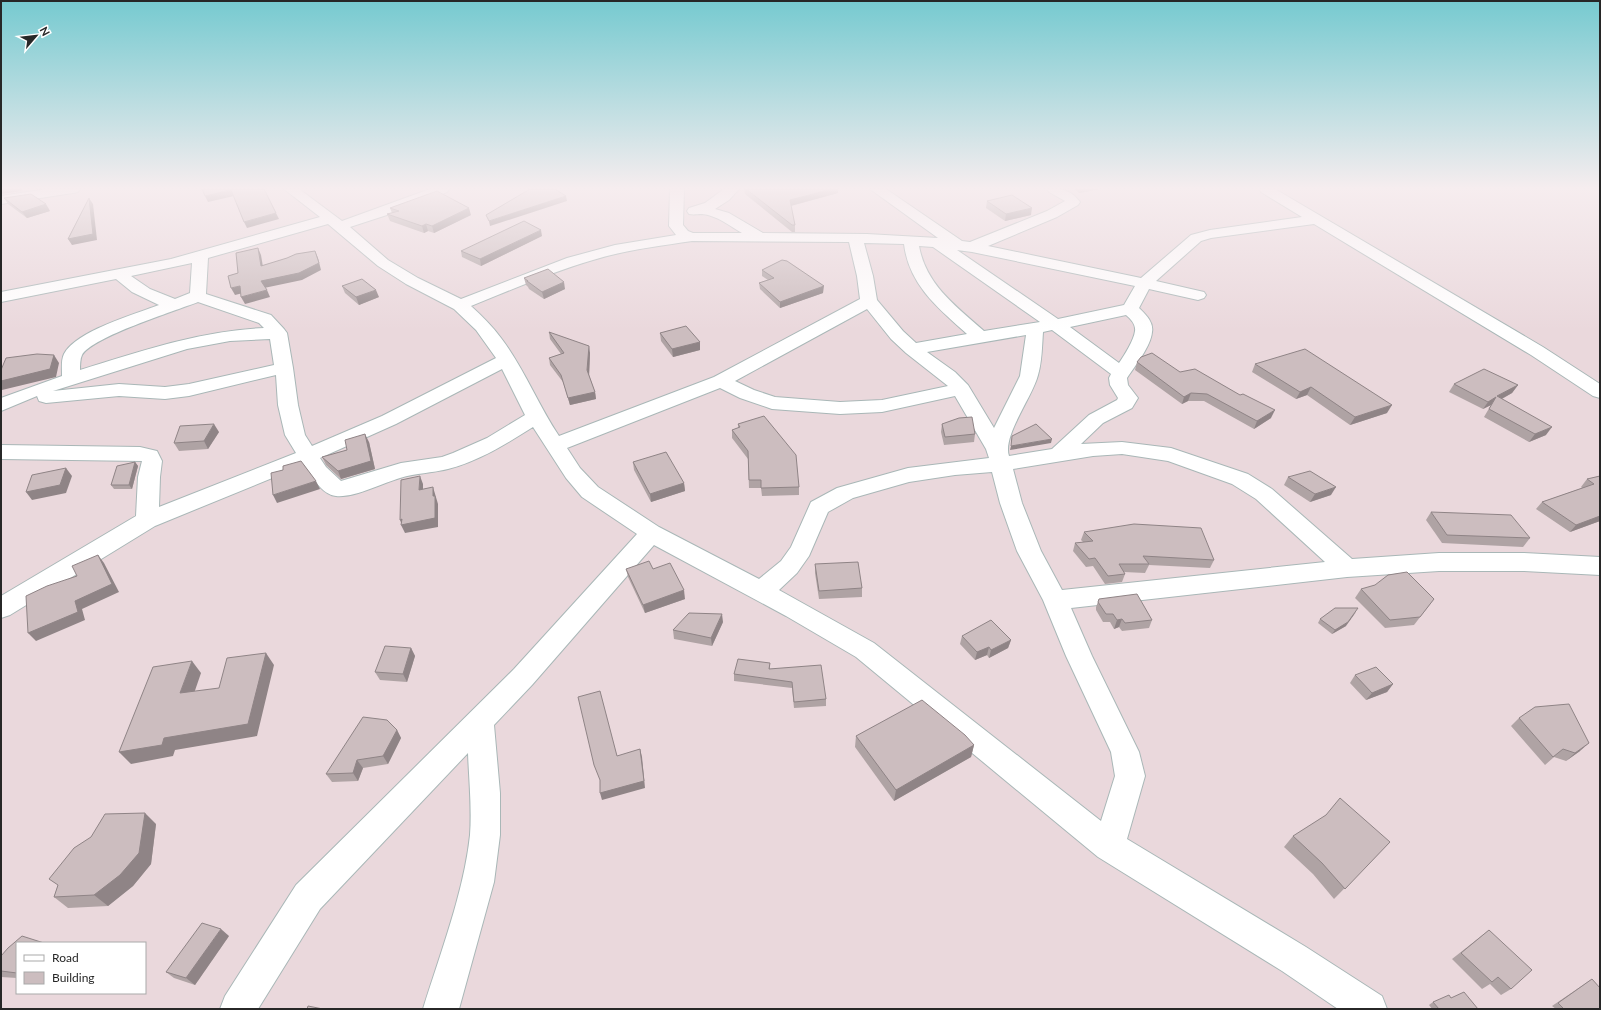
<svg xmlns="http://www.w3.org/2000/svg" width="1601" height="1010" font-family="Lato,sans-serif">
<rect width="100%" height="100%" fill="#ead8dc"/>
<g fill="none" stroke-linecap="round" stroke-linejoin="round">
<defs>
<g id="minor">
<polygon points="47,189 80,189 78,192 73,193 1,204 1,196"/>
<path d="M284,189H299L342,221L430,189H449L447,192L393,213L350,227L388,260L418,278L461,299L567,258L615,245L676,235L669,226L670,189H684L683,225L688,231L693,233H742C730,226 716,215 702,214C697,214 694,215 689,214L687,211L689,208L705,203L724,189H739L729,200L715,209L729,213L763,233L867,234L938,238L870,189H886L962,241L970,242L1047,211L1065,201L1049,192L1047,189C1061,188 1071,190 1080,202L1078,205L1057,217L988,246L1141,278L1191,235L1210,230L1302,217L1261,192L1259,189H1275L1543,347L1600,384V398L1593,396L1531,355L1314,224L1211,238L1201,241L1156,281L1204,292L1206,295L1204,298L1198,300L1149,289L1139,308C1145,314 1154,322 1152,332C1151,346 1135,366 1127,378L1128,385L1138,398L1132,408L1103,423L1081,444L1122,442L1171,448L1248,474L1272,489L1352,559L1439,553H1524L1600,557V575L1524,571H1439L1347,577L1071,608L1092,656L1139,752L1145,776L1127,839L1306,947L1382,996L1387,1009H1338L1282,971L1098,857L856,657L786,616L654,545L532,685L494,725L500,793V835L494,882L459,1009H423C440,954 464,892 470,835C472,808 469,780 468,753L320,909L258,1009H220L225,996L296,885L514,669L637,534L582,497L566,478L533,427C506,444 479,461 448,469C432,473 416,473 400,478C383,483 354,498 336,496C322,495 311,475 304,465L155,526L10,615L1,618V596L136,516L138,477L142,461L1,459V445L140,447L157,451L162,461L160,477L159,507L296,453L285,435L278,405L276,375L189,396L165,399L119,396L46,403L39,401L37,396L1,411V398L62,376C62,369 61,360 64,354C76,331 135,314 159,305L132,292L116,279L1,302V292L171,259L320,217ZM328,224L378,266L406,284L454,309L476,330L496,358L382,416L312,446L305,435L298,405L293,368L287,333L284,329L271,315L206,294L208,258ZM692,241L849,242L857,276L860,299L714,377L559,436C538,405 524,368 501,338C492,326 482,316 471,306C511,290 551,272 593,260C625,250 659,246 692,241ZM864,243L904,244C909,285 938,308 967,334L916,343L903,331L877,300L873,276ZM919,246L933,247L1040,322L984,331C956,306 926,285 919,246ZM957,250L972,252L1135,286L1124,305L1058,319ZM192,263L190,293L175,299L150,289L131,276ZM198,302L259,323L264,328C200,331 141,351 80,370C80,365 80,359 82,355C92,337 175,311 198,302ZM867,309L891,339L906,353L948,386L882,400L840,402L775,397L754,390L735,381ZM1126,315C1131,319 1136,325 1135,331C1134,340 1124,356 1119,363L1070,327ZM1052,330L1111,374L1109,378L1110,385L1118,398L1117,400L1089,415L1052,449L1009,456C1002,436 1033,396 1038,375C1042,362 1042,346 1043,332ZM1026,335L1020,376L994,428L968,385L955,372L927,352ZM270,339L274,365L189,384L165,387L119,384L53,391L187,349L230,341ZM502,369L525,415L487,438L453,453L442,457L401,463L341,481L326,467L320,458L396,424ZM720,388L740,398L772,409L840,414L882,412L955,396L986,449L989,458L908,468L837,488L811,502L791,547L781,561L759,579L659,527L598,487L580,468L567,448ZM1122,454L1168,461L1232,484L1256,499L1325,562L1062,590L1041,551L1022,503L1013,469L1093,456ZM992,472L1000,503L1017,551L1043,600L1066,656L1111,752L1115,776L1101,821L874,643L779,590L797,573L809,556L828,512L853,498L909,482L955,475Z"/>
</g>
</defs>
<use href="#minor" stroke="#a9b7b7" stroke-width="2"/>
<use href="#minor" fill="#fff" fill-rule="evenodd"/>
</g>
<g fill="#afa3a4">
<polygon points="744,189 838,189 838,193 791,206 795,225 795,232 792,232 745,194"/>
<polygon points="1074,189 1100,189 1079,193"/>
<polygon points="4,198 50,211 27,218 8,204"/>
<polygon points="987,201 1031,215 1005,221 986,208"/>
<polygon points="390,208 471,215 434,233 428,231 424,233 390,221 387,214 392,213"/>
<polygon points="542,236 481,266 462,257 461,251"/>
<polygon points="762,270 823,293 780,308 760,289 759,283 768,280 762,276"/>
<polygon points="524,278 565,289 544,299 529,289 528,287 526,285"/>
<polygon points="342,286 379,297 359,305 345,293"/>
<polygon points="549,332 590,353 589,375 595,392 596,399 570,405 563,382 550,365 549,358 561,354 550,339"/>
<polygon points="660,333 700,350 673,357 661,341"/>
<polygon points="1137,362 1271,418 1254,429 1204,401 1188,401 1182,404 1135,370"/>
<polygon points="1255,364 1387,413 1350,425 1307,395 1296,399 1252,372"/>
<polygon points="1454,384 1518,385 1512,393 1502,399 1546,435 1529,442 1484,417 1491,405 1483,409 1449,392"/>
<polygon points="738,424 799,487 799,495 762,496 761,488 749,488 748,459 732,438 732,430 738,428"/>
<polygon points="942,424 975,434 974,442 944,445 941,432"/>
<polygon points="219,432 208,449 179,451 174,443"/>
<polygon points="369,442 375,469 341,479 326,465 322,457 347,450"/>
<polygon points="135,462 138,466 132,489 114,489 111,485"/>
<polygon points="633,462 684,483 685,491 651,502 634,470"/>
<polygon points="1600,476 1600,521 1570,532 1536,509 1542,502 1582,488 1581,487 1587,479"/>
<polygon points="1288,477 1331,495 1310,502 1284,485"/>
<polygon points="1431,512 1530,538 1523,547 1442,543 1426,520"/>
<polygon points="1084,532 1214,560 1210,568 1149,565 1145,573 1124,572 1125,574 1122,582 1105,584 1093,566 1086,567 1073,551 1075,543 1083,542 1081,540"/>
<polygon points="815,564 862,588 862,597 819,599 815,573"/>
<polygon points="626,569 653,569 685,599 645,613 628,577"/>
<polygon points="1361,589 1434,599 1414,625 1385,628 1355,598"/>
<polygon points="1099,599 1152,620 1149,628 1122,631 1119,627 1114,629 1110,622 1103,622 1096,610 1096,607"/>
<polygon points="1320,619 1346,626 1332,634 1318,623"/>
<polygon points="723,622 712,646 674,639 673,630"/>
<polygon points="962,636 1011,640 1008,648 989,658 987,655 975,660 960,644"/>
<polygon points="411,648 415,656 407,682 380,680 375,672"/>
<polygon points="770,663 770,669 826,699 826,706 794,708 792,688 734,681 734,674"/>
<polygon points="1355,675 1393,684 1387,692 1366,700 1350,683"/>
<polygon points="1519,718 1580,751 1566,761 1554,757 1545,765 1511,726"/>
<polygon points="397,730 401,738 388,764 363,768 358,781 332,782 326,774"/>
<polygon points="856,736 974,745 971,757 894,801 855,747"/>
<polygon points="156,824 151,864 133,886 108,906 68,908 54,897 58,885"/>
<polygon points="1293,836 1390,842 1334,899 1313,874 1284,847"/>
<polygon points="1489,930 1511,989 1501,995 1490,984 1482,989 1452,959"/>
<polygon points="229,936 195,985 174,978 166,972"/>
<polygon points="17,943 17,978 1,977 1,956"/>
<polygon points="1592,979 1599,1009 1556,1009 1552,1006"/>
<polygon points="1451,998 1478,1009 1432,1009 1429,1005 1433,1002"/>
</g>
<g fill="#8f8486">
<polygon points="1,189 21,189 22,191 1,194"/>
<polygon points="832,189 838,189 838,193 790,206 790,200"/>
<polygon points="1080,189 1100,189 1079,193"/>
<polygon points="231,190 234,196 208,202 205,196"/>
<polygon points="566,196 567,201 490,226 489,221"/>
<polygon points="89,198 93,204 97,240 72,245 68,239"/>
<polygon points="46,204 50,211 27,218 22,212"/>
<polygon points="469,208 471,215 434,233 432,226"/>
<polygon points="1032,208 1031,215 1005,221 1006,214"/>
<polygon points="276,213 279,219 247,228 244,222"/>
<polygon points="426,224 428,231 424,233 422,226"/>
<polygon points="541,230 542,236 481,266 480,259"/>
<polygon points="258,248 261,255 264,273 261,266"/>
<polygon points="315,251 318,258 321,270 302,280 264,288 261,281"/>
<polygon points="564,282 565,289 544,299 542,292"/>
<polygon points="240,286 243,293 235,295 231,288"/>
<polygon points="824,286 823,293 780,308 780,302"/>
<polygon points="267,290 270,297 245,304 241,297"/>
<polygon points="376,290 379,297 359,305 356,297"/>
<polygon points="700,342 700,350 673,357 672,349"/>
<polygon points="589,346 590,353 589,377 587,370"/>
<polygon points="54,355 59,363 56,377 2,390 1,388 1,381"/>
<polygon points="1518,385 1512,393 1492,404 1497,396"/>
<polygon points="1311,387 1307,395 1296,399 1300,392"/>
<polygon points="595,392 596,399 570,405 568,398"/>
<polygon points="1191,393 1188,401 1182,404 1184,397"/>
<polygon points="1496,397 1491,405 1483,409 1488,402"/>
<polygon points="1392,405 1387,413 1350,425 1355,417"/>
<polygon points="1275,410 1271,418 1254,429 1257,421"/>
<polygon points="214,424 219,432 208,449 204,441"/>
<polygon points="1552,427 1546,435 1529,442 1535,434"/>
<polygon points="365,434 369,442 375,469 341,479 338,471"/>
<polygon points="1052,439 1051,443 1010,450 1011,446"/>
<polygon points="135,462 138,466 132,489 129,485"/>
<polygon points="66,468 72,476 66,493 32,500 26,492"/>
<polygon points="420,476 423,484 423,498 419,490"/>
<polygon points="316,481 320,489 277,503 273,495"/>
<polygon points="684,483 685,491 651,502 650,494"/>
<polygon points="433,487 438,504 438,527 405,533 401,525 402,525 400,520 433,496"/>
<polygon points="1336,487 1331,495 1310,502 1315,494"/>
<polygon points="1600,516 1600,521 1570,532 1576,525"/>
<polygon points="98,555 104,563 119,592 82,609 85,620 36,641 28,633"/>
<polygon points="684,590 685,599 645,613 643,605"/>
<polygon points="1356,612 1346,626 1332,634 1335,630"/>
<polygon points="722,614 723,622 712,646 711,638"/>
<polygon points="1122,619 1119,627 1114,629 1117,620"/>
<polygon points="1011,640 1008,648 989,658 991,650"/>
<polygon points="989,647 987,655 975,660 977,652"/>
<polygon points="411,648 415,656 407,682 403,674"/>
<polygon points="266,653 274,665 257,736 175,750 173,756 131,764 119,752 164,738"/>
<polygon points="192,661 201,673 190,705 180,693"/>
<polygon points="1393,684 1387,692 1366,700 1372,693"/>
<polygon points="397,730 401,738 388,764 383,756"/>
<polygon points="1589,743 1580,751 1566,761 1575,753"/>
<polygon points="974,745 971,757 894,801 896,790"/>
<polygon points="640,749 642,757 645,788 602,800 600,793"/>
<polygon points="357,760 363,768 358,781 353,773"/>
<polygon points="145,813 156,824 151,864 133,886 108,906 94,895"/>
<polygon points="221,929 229,936 195,985 186,978"/>
</g>
<g fill="#ccbdbf" stroke="#8f8486">
<polygon points="202,189 264,189 276,213 244,222 231,190 205,196"/>
<polygon points="530,189 555,189 566,196 489,221 486,215"/>
<polygon points="746,189 832,189 790,200 795,225 792,225"/>
<polygon points="437,191 469,208 432,226 426,224 422,226 387,214 399,211 390,208"/>
<polygon points="31,194 46,204 22,212 4,198"/>
<polygon points="1012,195 1032,208 1006,214 987,201"/>
<polygon points="89,198 93,234 68,239"/>
<polygon points="524,221 541,230 480,259 461,251"/>
<polygon points="258,248 261,266 287,258 296,254 315,251 319,263 299,273 261,281 267,290 241,297 240,286 231,288 228,276 238,273 236,253"/>
<polygon points="782,260 787,261 824,286 780,302 759,283 774,278 762,270"/>
<polygon points="548,269 564,282 542,292 527,281 528,281 524,278"/>
<polygon points="362,279 376,290 356,297 342,286"/>
<polygon points="686,326 700,342 672,349 660,333"/>
<polygon points="549,332 589,346 587,370 595,392 568,398 561,375 549,358 564,353"/>
<polygon points="1305,349 1392,405 1355,417 1311,387 1300,392 1255,364"/>
<polygon points="1152,353 1180,372 1195,369 1240,395 1243,394 1275,410 1257,421 1207,394 1191,393 1184,397 1137,362 1141,357"/>
<polygon points="37,354 54,355 50,369 1,381 1,370 6,358"/>
<polygon points="1484,369 1518,385 1497,396 1552,427 1535,434 1489,409 1496,397 1488,402 1454,384"/>
<polygon points="764,416 796,455 799,487 761,488 761,480 749,480 748,451 732,430 740,427 738,424"/>
<polygon points="972,417 975,434 945,437 942,424 959,418"/>
<polygon points="214,424 204,441 174,443 180,426"/>
<polygon points="1036,424 1052,439 1011,446 1012,436"/>
<polygon points="365,434 371,461 338,471 322,457 347,450 345,440"/>
<polygon points="666,452 684,483 650,494 633,462"/>
<polygon points="301,461 316,481 273,495 271,473 283,470 283,466"/>
<polygon points="135,462 129,485 111,485 117,466"/>
<polygon points="66,468 60,485 26,492 32,475"/>
<polygon points="1310,471 1336,487 1315,494 1288,477"/>
<polygon points="420,476 419,490 433,487 433,496 435,496 435,518 401,525 402,519 400,520 401,480"/>
<polygon points="1600,476 1600,516 1576,525 1542,502 1594,484 1587,479"/>
<polygon points="1431,512 1511,515 1530,538 1447,535"/>
<polygon points="1134,524 1201,528 1214,560 1143,556 1149,564 1119,564 1125,574 1108,576 1095,558 1089,559 1075,543 1093,541 1084,532"/>
<polygon points="98,555 112,584 75,601 78,612 28,633 26,596 47,586 77,576 72,566"/>
<polygon points="649,561 653,569 670,563 684,590 643,605 626,569"/>
<polygon points="858,562 862,588 819,591 815,564"/>
<polygon points="1407,572 1434,599 1420,617 1390,620 1361,589 1375,585 1388,575"/>
<polygon points="1137,594 1152,620 1125,623 1122,619 1117,620 1113,614 1106,614 1098,602 1099,599"/>
<polygon points="1335,608 1358,608 1348,622 1335,630 1320,619"/>
<polygon points="689,613 722,614 711,638 673,630"/>
<polygon points="991,620 1011,640 991,650 989,647 977,652 962,636"/>
<polygon points="385,646 411,648 403,674 375,672"/>
<polygon points="266,653 248,724 164,738 162,745 119,752 153,667 192,661 180,693 219,688 227,658"/>
<polygon points="738,659 770,663 769,669 821,665 826,699 794,702 792,682 734,674"/>
<polygon points="1376,667 1393,684 1372,693 1355,675"/>
<polygon points="600,691 617,756 640,749 644,781 600,793 600,780 594,765 578,697"/>
<polygon points="922,700 965,735 974,745 896,790 856,736"/>
<polygon points="1569,704 1589,743 1575,753 1563,749 1553,757 1519,718 1535,707"/>
<polygon points="363,717 387,720 397,730 383,756 357,760 353,773 326,774"/>
<polygon points="1340,798 1390,842 1345,889 1322,863 1293,836 1326,815"/>
<polygon points="145,813 139,853 120,875 94,895 54,897 58,885 49,879 74,848 91,837 105,814"/>
<polygon points="202,923 221,929 186,978 166,972"/>
<polygon points="1489,930 1532,970 1511,989 1498,977 1492,982 1461,953"/>
<polygon points="22,936 44,943 17,943 17,973 1,971 1,956 8,948"/>
<polygon points="1592,979 1600,988 1600,1008 1599,1009 1564,1009 1558,1003"/>
<polygon points="1464,992 1478,1009 1439,1009 1433,1002 1449,995 1451,998"/>
<polygon points="308,1006 323,1009 307,1009"/>
</g>
<linearGradient id="sky" x2="0" y2="1"><stop stop-color="#76cad0"/><stop offset="0.57" stop-color="#f6edef"/><stop offset="1" stop-color="#f6edef" stop-opacity="0"/></linearGradient>
<rect width="1601" height="330" fill="url(#sky)"/>
<rect width="1601" height="1010" fill="none" stroke="#272727" stroke-width="4"/>
<rect x="16" y="942" width="130" height="52" fill="#ffffff" stroke="#a9a9a9"/>
<rect x="24" y="955" width="20" height="6" fill="#ffffff" stroke="#a9a9a9"/>
<text x="52" y="962" font-size="12" fill="#272727">Road</text>
<rect x="24" y="972" width="20" height="12" fill="#ccbdbf" stroke="#a9a9a9"/>
<text x="52" y="982" font-size="12" fill="#272727">Building</text>
<g transform="translate(36 36) rotate(62)" stroke="#ffffff" stroke-width="3" paint-order="stroke">
<path d="M0-3L7 15L0 10L-7 15Z" fill="#272727"/>
<text y="-6" font-size="11" font-weight="bold" text-anchor="middle" fill="#272727">N</text>
</g>
</svg>
